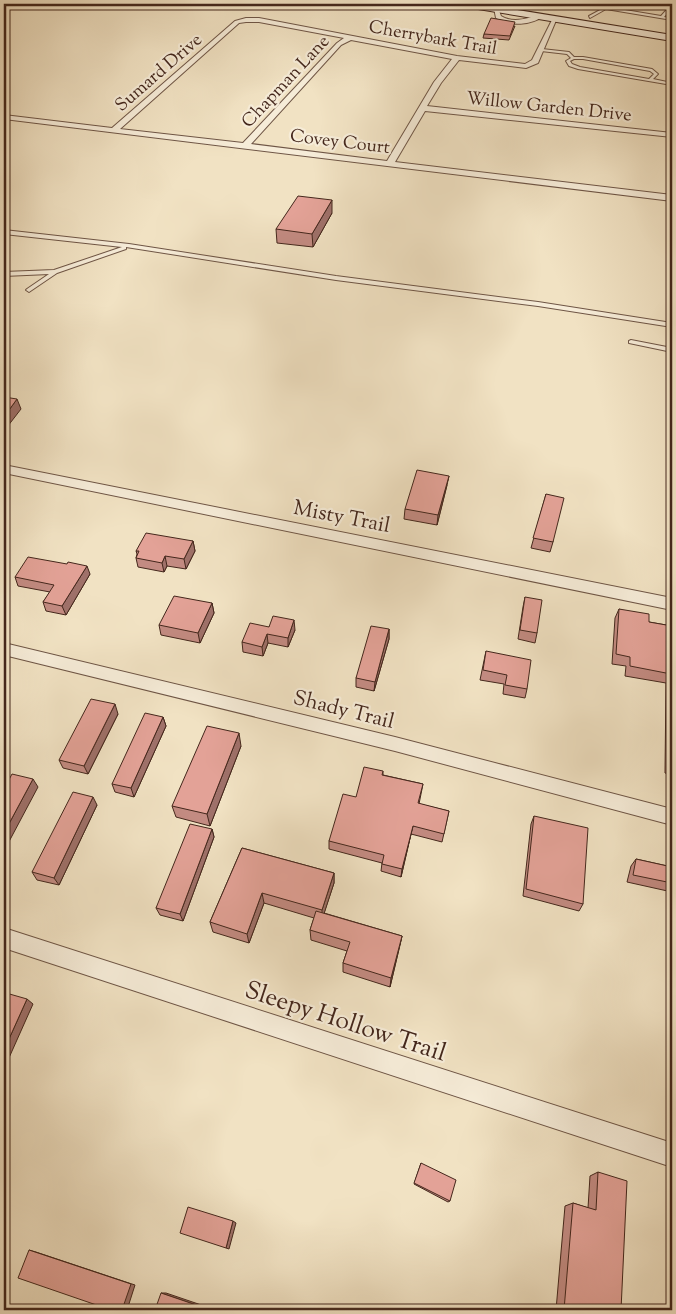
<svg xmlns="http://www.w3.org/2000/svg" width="676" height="1314" font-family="'Sorts Mill Goudy',serif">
<rect width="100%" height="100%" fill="#f1e2c3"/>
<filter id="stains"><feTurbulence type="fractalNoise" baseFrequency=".004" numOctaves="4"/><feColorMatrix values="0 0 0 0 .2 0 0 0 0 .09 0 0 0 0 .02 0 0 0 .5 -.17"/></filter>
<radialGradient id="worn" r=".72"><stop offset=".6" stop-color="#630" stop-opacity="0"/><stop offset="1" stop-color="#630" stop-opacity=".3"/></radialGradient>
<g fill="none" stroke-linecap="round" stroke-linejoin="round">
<defs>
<g id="lane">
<polygon points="576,4 604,7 605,4 609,4 607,7 661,16 670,6 657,4 672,4 672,8 664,17 672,18 672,20 606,9 590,18 589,16 602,9"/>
<path d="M542,49L569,52L574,57H583L652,69L658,74L653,79L672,83V85L578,69L569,66L566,61L571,58L567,54L541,51ZM574,59H583L650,71L654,74L649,79L580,67L572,64L570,61Z"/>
<polygon points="4,230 129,244 336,276 538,302 672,323 672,327 538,306 336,280 126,247 126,249 57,273 29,292 26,290 27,289 49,274 4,276 4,272 54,270 122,247 4,234"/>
<polygon points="631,340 672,348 672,352 629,343 629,341"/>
</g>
<g id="street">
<path d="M494,8H498L501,16C514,24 528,18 541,14L544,16C531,25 510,27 496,18Z"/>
<path d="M246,18H259L457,56L525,64L532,60L553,18H557L538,63L526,68L459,60L441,83L427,106L672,133V137L425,111L395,162L672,195V201L4,119V115L112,128L235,21ZM246,22H259L344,38L337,43L243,143L120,129L239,23ZM351,40L452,59L434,82L387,161L251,144L341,45Z"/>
<polygon points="4,465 672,598 672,610 4,473"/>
<polygon points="4,643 395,737 672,809 672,825 395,751 4,655"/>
<polygon points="4,928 672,1143 672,1167 4,948"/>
</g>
<polygon id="secondary" points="461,4 481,4 672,35 672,41 466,7"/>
</defs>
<use href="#lane" stroke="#6f5646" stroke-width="2"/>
<use href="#street" stroke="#6f5646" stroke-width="2"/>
<use href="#secondary" stroke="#44271c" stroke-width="2"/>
<use href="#lane" fill="#f6ecd8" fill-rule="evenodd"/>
<use href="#street" fill="#f6ecd8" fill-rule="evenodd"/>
<use href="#secondary" fill="#f6ecd8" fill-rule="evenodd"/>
</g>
<g fill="#c38b82" stroke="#44271c">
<polygon points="515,26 509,40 483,38 484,34"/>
<polygon points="332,213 313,247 277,243 276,229"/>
<polygon points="447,485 437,525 404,519 405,509"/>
<polygon points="546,494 553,542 550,552 531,548"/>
<polygon points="193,541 195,551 186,569 167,566 164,572 138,567 136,558 137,554 136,551"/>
<polygon points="90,574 66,615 46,611 43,602 50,592 18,586 15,577"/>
<polygon points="525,597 537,633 535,643 518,639 523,607"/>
<polygon points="212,603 214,613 200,643 161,635 159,625"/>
<polygon points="619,609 649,622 672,626 672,775 665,773 666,683 625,676 626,666 612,664 615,618"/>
<polygon points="269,627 295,630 288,647 268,643 263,656 243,652 242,642"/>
<polygon points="389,629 389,639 374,691 356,687 356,678"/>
<polygon points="486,651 527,689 525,698 503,694 504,684 480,680"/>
<polygon points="118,714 88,774 63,768 59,760"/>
<polygon points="163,717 166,726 134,797 115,792 112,784"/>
<polygon points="241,746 210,826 176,817 172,806"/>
<polygon points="383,771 383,775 423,784 419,804 449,811 442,842 411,834 401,877 381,871 382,863 329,849 329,841 356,797"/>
<polygon points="97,805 59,885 37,880 32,872"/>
<polygon points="534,816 583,904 579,911 523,896 531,824"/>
<polygon points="212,829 214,837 183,921 160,915 156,908"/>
<polygon points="242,848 334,873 334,883 324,913 402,936 390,987 343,972 343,963 347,951 311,940 310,930 314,918 264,903 249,943 213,932 210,922"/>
<polygon points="636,859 672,867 672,892 627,882 631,866"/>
<polygon points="421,1163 450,1201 448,1202 414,1184"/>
<polygon points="598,1172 621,1310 556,1310 565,1206 573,1203 588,1208 590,1176"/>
</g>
<g fill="#9f716a" stroke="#44271c">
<polygon points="332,200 332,213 313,247 312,234"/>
<polygon points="17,399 21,409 4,431 4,417"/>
<polygon points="449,476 447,485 437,525 438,515"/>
<polygon points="193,541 195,551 186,569 184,559"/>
<polygon points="165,556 167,566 164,572 162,563"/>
<polygon points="87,566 90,574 66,615 62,606"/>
<polygon points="212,603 214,613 200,643 198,633"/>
<polygon points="294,620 295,630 288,647 288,638"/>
<polygon points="389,629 389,639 374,691 375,682"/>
<polygon points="267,634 268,643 263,656 262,647"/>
<polygon points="115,704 118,714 88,774 84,766"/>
<polygon points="163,717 166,726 134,797 131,788"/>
<polygon points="239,733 241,746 210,826 207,814"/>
<polygon points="33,779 38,787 4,851 4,833"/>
<polygon points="93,797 97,805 59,885 54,878"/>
<polygon points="413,826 411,834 401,877 402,869"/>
<polygon points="212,829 214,837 183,921 180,914"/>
<polygon points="334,873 334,883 322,920 322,910"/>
<polygon points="262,893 264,903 249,943 247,934"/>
<polygon points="402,936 400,945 390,987 391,978"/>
<polygon points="27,999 33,1004 4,1069 4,1050"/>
<polygon points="233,1221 236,1223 229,1249 226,1248"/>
<polygon points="29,1250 36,1252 135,1285 127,1310 122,1310"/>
<polygon points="161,1293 166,1293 216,1310 211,1310"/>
</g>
<g fill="#e3a297" stroke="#44271c">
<polygon points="491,18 515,22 510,36 484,34"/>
<polygon points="298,196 332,200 312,234 276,229"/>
<polygon points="4,397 17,399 4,417"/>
<polygon points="417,470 449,476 438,515 405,509"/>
<polygon points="546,494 564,498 553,542 533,538"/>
<polygon points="146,533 193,541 184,559 165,556 162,563 136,558 139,551 136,551"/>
<polygon points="28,557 67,564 68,562 87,566 62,606 43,602 54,585 15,577"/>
<polygon points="174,596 212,603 198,633 159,625"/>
<polygon points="525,597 542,600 537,633 520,630"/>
<polygon points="619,609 649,614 649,622 672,626 672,765 670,765 671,674 630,666 630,657 616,654"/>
<polygon points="273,616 294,620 288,638 267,634 262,647 242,642 250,623 269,627"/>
<polygon points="371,626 389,629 375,682 356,678"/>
<polygon points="486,651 531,660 527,689 505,685 507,675 483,670"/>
<polygon points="91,699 115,704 84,766 59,760"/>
<polygon points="145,713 163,717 131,788 112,784"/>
<polygon points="207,726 239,733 207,814 172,806"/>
<polygon points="364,767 383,771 382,775 423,784 418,803 449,811 444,834 413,826 402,869 382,864 384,855 329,841 343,794 356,797"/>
<polygon points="12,774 33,779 4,833 4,789"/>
<polygon points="73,792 93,797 54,878 32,872"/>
<polygon points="534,816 588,828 583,904 526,889"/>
<polygon points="190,824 212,829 180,914 156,908"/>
<polygon points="242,848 334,873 322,910 262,893 247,934 210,922"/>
<polygon points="636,859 672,867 672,883 633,875"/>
<polygon points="316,911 402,936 391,978 343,963 350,942 310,930"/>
<polygon points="6,993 27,999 4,1050 4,998"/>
<polygon points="421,1163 456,1180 450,1201 414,1183"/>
<polygon points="598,1172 627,1181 621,1310 564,1310 573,1203 596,1210"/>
<polygon points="188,1207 233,1221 226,1248 180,1233"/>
<polygon points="29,1250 131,1284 122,1310 111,1310 18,1278"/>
<polygon points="161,1293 211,1310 155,1310"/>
</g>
<g text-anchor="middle" stroke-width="4.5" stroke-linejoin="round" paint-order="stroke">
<g font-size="18" fill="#44271c" stroke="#f6ecd8">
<text transform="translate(433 37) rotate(10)" y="6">Cherrybark Trail</text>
<text transform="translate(158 72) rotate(-41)" y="6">Sumard Drive</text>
<text transform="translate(285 81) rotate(-47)" y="6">Chapman Lane</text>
<text transform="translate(549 106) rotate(6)" y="6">Willow Garden Drive</text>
<text transform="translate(340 141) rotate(7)" y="6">Covey Court</text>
</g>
<g font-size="21" fill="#44271c" stroke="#f6ecd8">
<text transform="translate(342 516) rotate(11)" y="7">Misty Trail</text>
<text transform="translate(344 709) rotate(14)" y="7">Shady Trail</text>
</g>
<g font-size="25" fill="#44271c" stroke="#f6ecd8">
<text transform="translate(346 1020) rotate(18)" y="9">Sleepy Hollow Trail</text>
</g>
</g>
<rect width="676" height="1314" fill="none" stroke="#f1e2c3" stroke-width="20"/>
<rect x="5" y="5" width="666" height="1304" fill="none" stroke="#44271c" stroke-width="2.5"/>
<rect x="10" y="10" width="656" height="1294" fill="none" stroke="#44271c"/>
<rect width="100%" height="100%" filter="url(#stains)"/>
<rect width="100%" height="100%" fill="url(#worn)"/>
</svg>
